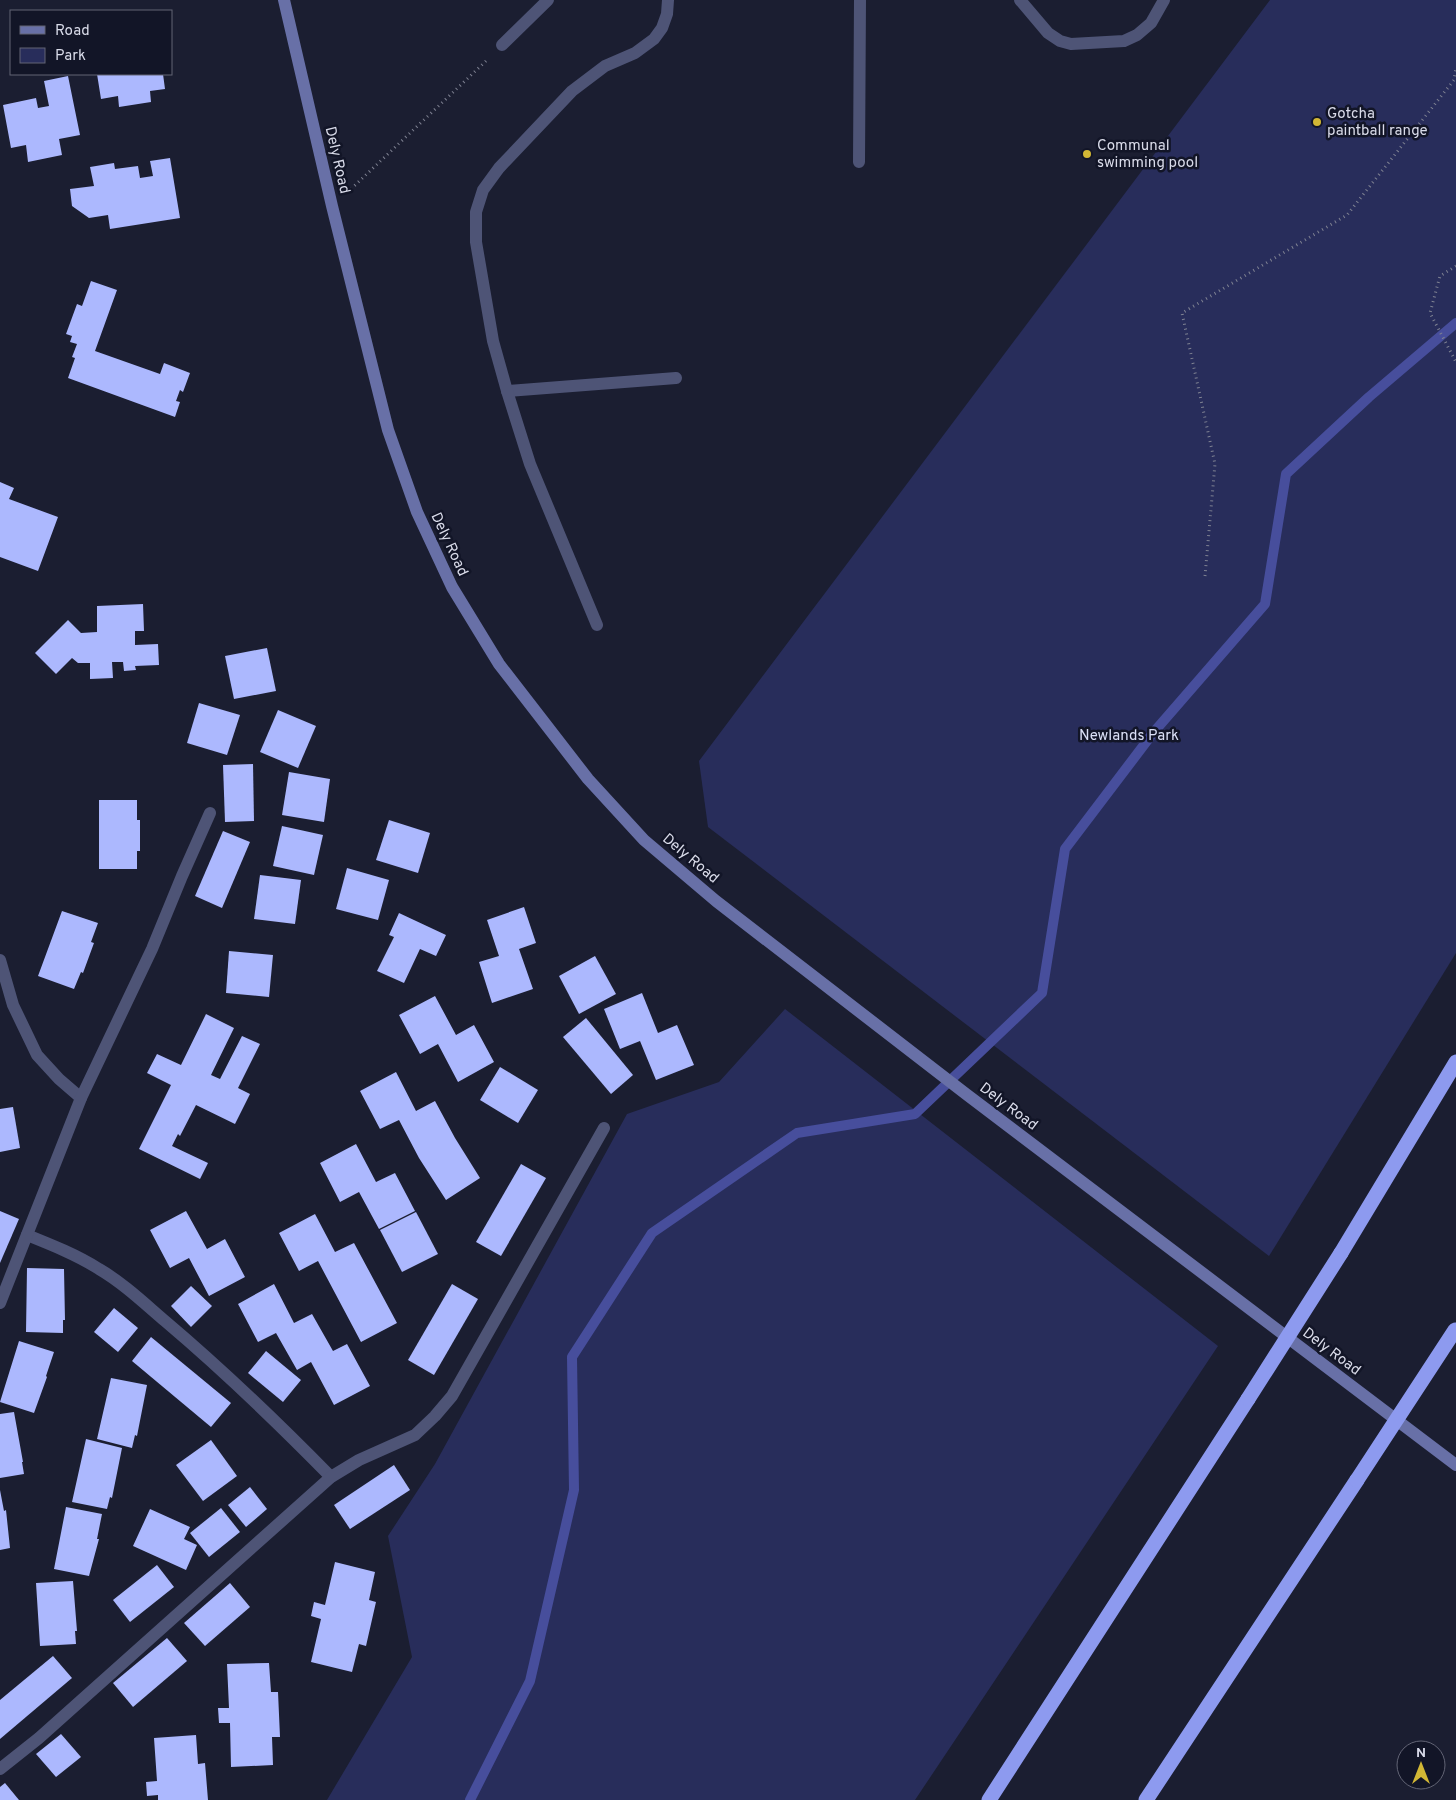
<svg xmlns="http://www.w3.org/2000/svg" width="1456" height="1800" font-family="Overpass,sans-serif">
<rect width="100%" height="100%" fill="#1b1e31"/>
<g fill="#282d5b">
<polygon points="1270,0 1456,0 1456,953 1269,1256 708,827 699,761"/>
<polygon points="785,1009 1218,1346 915,1800 327,1800 412,1657 388,1536 435,1464 627,1114 719,1082"/>
</g>
<g fill="none" stroke-linecap="round" stroke-linejoin="round">
<polyline stroke="#474e9c" stroke-width="10" points="470,1800 530,1681 574,1490 572,1357 652,1233 797,1133 915,1114 1042,993 1065,849 1153,733 1265,604 1286,474 1369,397 1456,323"/>
</g>
<g fill="#acb8fe">
<polygon points="97,74 163,74 165,89 150,91 151,102 119,107 118,96 101,99"/>
<polygon points="68,76 80,135 59,139 62,155 28,162 26,145 11,148 3,105 36,98 38,108 49,106 44,81"/>
<polygon points="170,158 180,218 110,229 108,215 89,218 72,206 70,189 94,186 90,167 114,163 115,169 138,166 140,178 153,176 150,161"/>
<polygon points="91,281 117,290 95,351 160,374 164,363 190,373 183,392 180,390 176,401 180,402 175,417 68,378 75,358 72,357 77,344 70,342 72,336 66,334 77,304 82,306"/>
<polygon points="0,482 14,488 9,499 58,517 38,571 0,557"/>
<polygon points="143,604 144,631 135,631 135,645 158,644 159,665 135,666 136,670 124,671 123,662 112,662 113,678 90,679 90,663 78,663 72,658 56,674 35,653 68,620 81,633 97,632 97,606"/>
<polygon points="267,648 276,691 234,699 225,656"/>
<polygon points="199,703 240,715 227,755 187,743"/>
<polygon points="278,710 316,726 298,768 260,752"/>
<polygon points="253,764 254,821 225,822 223,765"/>
<polygon points="289,772 330,779 324,822 282,815"/>
<polygon points="99,800 137,800 137,820 140,820 140,851 137,851 137,869 99,869"/>
<polygon points="389,820 430,833 418,873 376,860"/>
<polygon points="282,826 323,835 314,875 273,866"/>
<polygon points="223,831 250,842 222,908 195,896"/>
<polygon points="347,868 389,880 378,920 336,909"/>
<polygon points="260,875 301,880 295,924 254,919"/>
<polygon points="524,907 536,943 519,949 533,989 492,1003 479,962 499,956 487,920"/>
<polygon points="62,911 98,923 91,942 94,943 83,973 81,972 74,989 38,976"/>
<polygon points="399,913 446,935 436,956 420,949 404,983 377,971 394,937 389,935"/>
<polygon points="229,951 273,955 269,997 226,993"/>
<polygon points="595,956 616,994 579,1014 559,976"/>
<polygon points="642,993 658,1033 677,1025 694,1065 656,1080 640,1041 620,1049 604,1009"/>
<polygon points="435,996 456,1035 474,1025 494,1062 458,1082 438,1044 420,1054 399,1015"/>
<polygon points="206,1014 234,1028 211,1075 220,1079 242,1036 260,1044 238,1088 250,1094 235,1124 196,1105 180,1136 178,1134 172,1146 208,1163 200,1179 139,1149 171,1085 147,1073 157,1054 181,1065"/>
<polygon points="586,1018 633,1075 611,1094 563,1037"/>
<polygon points="500,1067 538,1090 518,1123 480,1100"/>
<polygon points="396,1072 416,1111 435,1101 455,1138 480,1178 446,1200 419,1158 399,1120 380,1129 360,1091"/>
<polygon points="13,1107 20,1148 0,1152 0,1109"/>
<polygon points="356,1144 376,1182 395,1173 415,1211 379,1229 359,1192 340,1202 320,1163"/>
<polygon points="521,1164 546,1178 501,1256 476,1242"/>
<polygon points="0,1211 19,1219 0,1263"/>
<polygon points="186,1211 207,1249 225,1239 245,1277 209,1296 189,1258 170,1268 150,1230"/>
<polygon points="416,1212 438,1254 402,1272 380,1230"/>
<polygon points="315,1214 335,1252 354,1243 397,1323 361,1342 318,1261 299,1271 279,1233"/>
<polygon points="27,1268 64,1269 65,1320 63,1320 63,1333 26,1332"/>
<polygon points="274,1284 294,1323 312,1314 333,1351 347,1344 370,1386 334,1405 311,1362 297,1370 276,1333 258,1342 238,1304"/>
<polygon points="452,1284 478,1299 434,1375 408,1360"/>
<polygon points="191,1286 212,1306 191,1327 171,1306"/>
<polygon points="114,1308 138,1328 118,1352 94,1332"/>
<polygon points="151,1337 231,1403 211,1427 132,1361"/>
<polygon points="19,1341 54,1352 46,1376 47,1377 34,1413 0,1402"/>
<polygon points="266,1351 301,1380 283,1402 248,1373"/>
<polygon points="111,1378 147,1385 137,1436 135,1435 132,1448 97,1439"/>
<polygon points="14,1412 23,1462 22,1462 24,1474 0,1478 0,1414"/>
<polygon points="86,1439 122,1448 112,1498 110,1497 107,1509 72,1502"/>
<polygon points="211,1440 237,1476 203,1501 176,1465"/>
<polygon points="394,1465 410,1490 350,1529 334,1505"/>
<polygon points="250,1487 267,1509 246,1527 228,1505"/>
<polygon points="0,1490 4,1511 6,1510 10,1548 0,1550"/>
<polygon points="66,1507 102,1514 97,1539 99,1539 89,1576 54,1569"/>
<polygon points="221,1508 240,1532 209,1557 190,1533"/>
<polygon points="150,1509 190,1527 184,1539 197,1545 186,1570 133,1546"/>
<polygon points="335,1562 375,1572 369,1600 376,1602 366,1646 359,1644 352,1672 311,1662 321,1619 311,1616 314,1602 325,1605"/>
<polygon points="157,1565 174,1587 130,1622 113,1600"/>
<polygon points="73,1581 77,1631 75,1631 76,1644 40,1646 36,1583"/>
<polygon points="230,1583 250,1607 205,1646 184,1623"/>
<polygon points="167,1638 187,1661 133,1707 113,1683"/>
<polygon points="53,1656 72,1678 0,1739 0,1700"/>
<polygon points="269,1663 271,1692 278,1692 280,1737 272,1737 273,1765 231,1767 230,1723 219,1723 218,1708 229,1708 227,1664"/>
<polygon points="61,1734 81,1757 56,1777 36,1754"/>
<polygon points="196,1735 198,1764 205,1763 208,1800 158,1800 158,1795 147,1796 146,1782 157,1781 154,1738"/>
<polygon points="5,1783 19,1800 0,1800 0,1787"/>
</g>
<g fill="none" stroke-linecap="round" stroke-linejoin="round">
<g stroke="#7f8292" stroke-width="3" stroke-dasharray="1 4" stroke-linecap="butt">
<polyline points="351,189 486,61"/>
<polyline points="1456,266 1440,276 1430,313 1456,362"/>
<polyline points="1205,576 1215,464 1182,313 1347,215 1454,80 1456,68"/>
</g>
<g stroke="#4e5476" stroke-width="12">
<polyline points="1020,0 1048,33 1060,41 1071,44 1124,41 1137,35 1151,23 1164,0"/>
<polyline points="859,162 860,0"/>
<polyline points="507,391 676,378"/>
<polyline points="597,625 530,464 507,391 493,341 476,242 476,212 483,190 499,168 572,91 605,66 635,53 654,39 662,28 667,14 668,0"/>
</g>
<g stroke="#4e5476" stroke-width="12">
<polyline points="502,45 548,0"/>
<polyline points="0,960 13,1005 37,1055 59,1079 81,1098"/>
<path d="M27,1235C52,1245 77,1255 99,1269C123,1283 144,1303 165,1321C223,1370 277,1422 331,1477"/>
<polyline points="0,1303 81,1098 152,949 182,876 210,813"/>
<polyline points="0,1769 39,1738 331,1477 359,1460 415,1435 435,1416 452,1396 604,1128"/>
</g>
<polyline stroke="#6870a7" stroke-width="12" points="284,0 332,206 388,430 417,512 452,587 499,664 588,779 644,840 716,901 966,1094 1456,1465"/>
<g stroke="#8d9aef" stroke-width="15">
<polyline points="1341,1253 1456,1062"/>
<polyline points="989,1800 1248,1399"/>
<polyline points="1146,1800 1357,1480"/>
</g>
<g stroke="#8d9aef" stroke-width="15">
<polyline points="1248,1399 1341,1253"/>
<polyline points="1357,1480 1455,1330"/>
</g>
</g>
<g fill="#d2b735" stroke="#121527" stroke-width="2">
<circle cx="1317" cy="122" r="5"/>
<circle cx="1087" cy="154" r="5"/>
</g>
<g text-anchor="middle" stroke-width="5" stroke-linejoin="round" paint-order="stroke">
<g font-size="15" fill="#d9dbe9" stroke="#121527" text-anchor="start">
<text x="1327" y="118">Gotcha<tspan x="1327" dy="17">paintball range</tspan></text>
<text x="1097" y="150">Communal<tspan x="1097" dy="17">swimming pool</tspan></text>
</g>
<g font-size="15" fill="#d9dbe9" stroke="#121527">
<text transform="translate(338 160) rotate(77)" y="5">Dely Road</text>
<text transform="translate(450 544) rotate(65)" y="5">Dely Road</text>
<text transform="translate(691 858) rotate(40)" y="5">Dely Road</text>
<text transform="translate(1009 1106) rotate(37)" y="5">Dely Road</text>
<text transform="translate(1332 1351) rotate(37)" y="5">Dely Road</text>
</g>
<g font-size="15" fill="#dbe0f6" stroke="#121527">
<text x="1129" y="740">Newlands Park</text>
</g>
</g>
<rect x="10" y="10" width="162" height="65" fill="#121527" stroke="#626475"/>
<rect x="20" y="26" width="25" height="8" fill="#6870a7" stroke="#626475"/>
<text x="55" y="35" font-size="15" fill="#d9dbe9">Road</text>
<rect x="20" y="48" width="25" height="15" fill="#282d5b" stroke="#626475"/>
<text x="55" y="60" font-size="15" fill="#d9dbe9">Park</text>
<g transform="translate(1421 1765)"><circle r="24" fill="#121527" stroke="#626475"/>
<path d="M0-4L9 19L0 12L-9 19Z" fill="#d2b735"/>
<text y="-8" font-size="14" font-weight="bold" text-anchor="middle" fill="#d9dbe9">N</text>
</g>
</svg>
